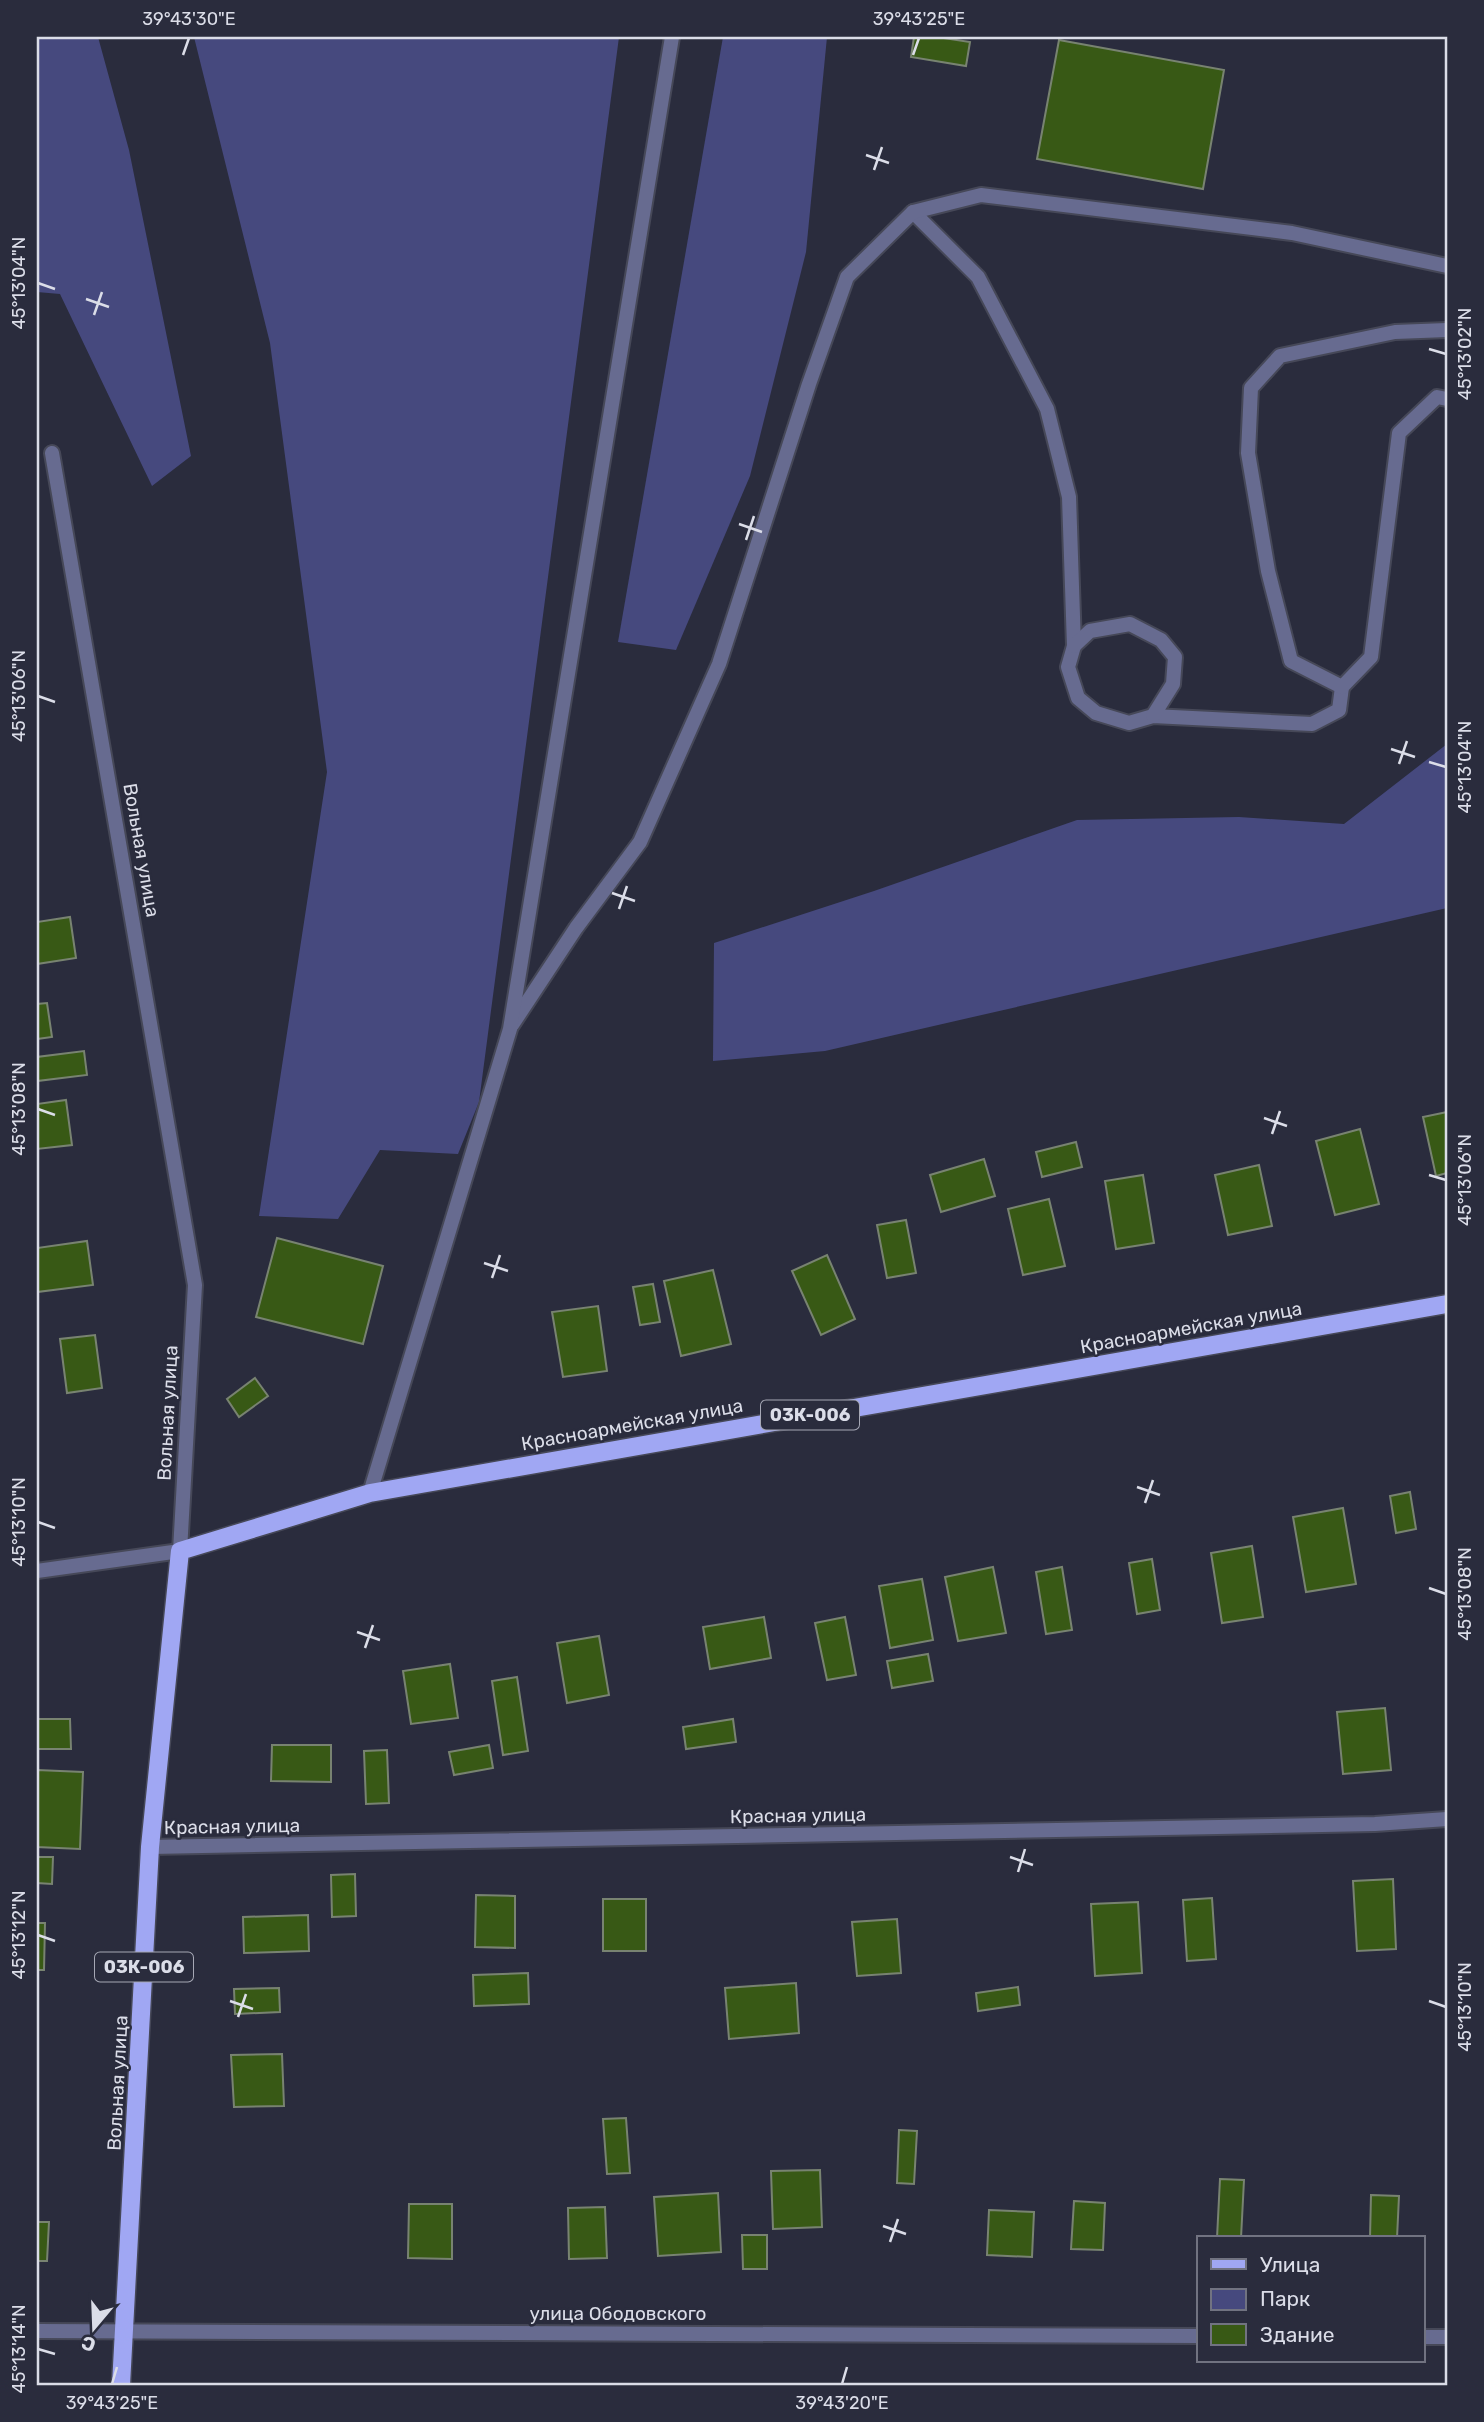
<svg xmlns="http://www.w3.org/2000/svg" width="1484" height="2422" font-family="Rubik,sans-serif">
<rect width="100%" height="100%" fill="#2a2c3d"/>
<g fill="#46497e">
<polygon points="37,37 98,37 129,150 191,456 152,486 60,294 37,292"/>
<polygon points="194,37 619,37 479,1102 458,1154 380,1150 338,1219 259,1216 327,772 270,343"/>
<polygon points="723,37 827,37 806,252 750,476 676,650 618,642"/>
<polygon points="1447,744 1447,908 825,1051 713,1061 714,943 874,891 1077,820 1239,817 1344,824"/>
</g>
<g fill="#385915" stroke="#788371" stroke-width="2">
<polygon points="914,37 937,37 970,42 966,66 911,57"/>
<polygon points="1059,40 1224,70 1203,189 1037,159"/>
<polygon points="70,917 76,958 37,964 37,922"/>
<polygon points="47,1003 52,1037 37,1039 37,1004"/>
<polygon points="84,1051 87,1075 37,1081 37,1057"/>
<polygon points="66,1100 72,1145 37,1149 37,1104"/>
<polygon points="1447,1112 1447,1173 1436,1176 1423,1117"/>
<polygon points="1360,1129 1379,1204 1335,1215 1316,1141"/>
<polygon points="1076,1142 1082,1167 1042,1177 1036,1152"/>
<polygon points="984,1159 995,1196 941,1212 930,1175"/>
<polygon points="1259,1165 1272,1226 1228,1235 1215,1175"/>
<polygon points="1143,1175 1154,1243 1116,1249 1105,1181"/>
<polygon points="1049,1199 1065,1266 1023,1275 1008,1209"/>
<polygon points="906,1220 916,1273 887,1278 877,1225"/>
<polygon points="277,1238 383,1266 363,1344 256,1317"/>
<polygon points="87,1241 93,1285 37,1292 37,1248"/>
<polygon points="827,1255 855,1319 821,1335 792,1271"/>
<polygon points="713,1270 731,1344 681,1356 664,1281"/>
<polygon points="653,1284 660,1322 640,1325 633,1287"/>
<polygon points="598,1306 607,1371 563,1377 552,1312"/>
<polygon points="95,1335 102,1388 67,1393 60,1339"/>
<polygon points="255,1378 268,1396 239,1417 227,1399"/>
<polygon points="1410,1492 1416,1529 1396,1533 1390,1496"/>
<polygon points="1343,1508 1356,1584 1306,1592 1293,1517"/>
<polygon points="1252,1546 1263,1617 1222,1623 1211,1553"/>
<polygon points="1152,1559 1160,1610 1137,1614 1129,1563"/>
<polygon points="993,1567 1006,1633 958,1641 945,1577"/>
<polygon points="1062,1567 1072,1630 1046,1634 1036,1572"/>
<polygon points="922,1579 933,1640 890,1648 879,1586"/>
<polygon points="764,1617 771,1658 710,1669 703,1627"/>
<polygon points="845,1617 856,1675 827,1680 815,1623"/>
<polygon points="599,1636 609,1695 567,1703 557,1643"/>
<polygon points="928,1654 933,1681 892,1688 887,1661"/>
<polygon points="450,1664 458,1718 411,1724 403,1671"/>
<polygon points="517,1677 528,1751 503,1755 492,1681"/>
<polygon points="1385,1708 1391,1770 1343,1774 1337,1712"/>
<polygon points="37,1719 70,1719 71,1749 37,1749"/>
<polygon points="733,1719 736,1742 686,1749 683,1727"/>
<polygon points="272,1745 331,1745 331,1782 271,1781"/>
<polygon points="489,1745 493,1768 454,1775 449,1752"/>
<polygon points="387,1750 389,1803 366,1804 364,1751"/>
<polygon points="37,1770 83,1772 80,1849 37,1847"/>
<polygon points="37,1857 53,1857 52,1884 37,1883"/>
<polygon points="355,1874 356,1916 332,1917 331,1875"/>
<polygon points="1393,1879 1396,1949 1357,1951 1353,1881"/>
<polygon points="476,1895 515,1896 515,1948 475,1947"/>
<polygon points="1212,1898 1216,1959 1187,1961 1183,1900"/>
<rect x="603" y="1899" width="43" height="52"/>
<polygon points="1138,1902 1142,1973 1095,1976 1091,1904"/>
<polygon points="308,1915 309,1951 244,1953 243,1917"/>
<polygon points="897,1919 901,1973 857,1976 852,1922"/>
<polygon points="37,1923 45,1923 44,1970 37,1970"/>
<polygon points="528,1973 529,2004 474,2006 473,1975"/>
<polygon points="796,1983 799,2033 729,2039 725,1988"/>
<polygon points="1018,1987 1020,2005 978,2011 976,1993"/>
<polygon points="279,1988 280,2012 235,2014 234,1989"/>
<polygon points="282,2054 284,2106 234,2107 231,2055"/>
<polygon points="626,2118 630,2173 607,2174 603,2119"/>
<polygon points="899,2130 917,2131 914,2184 897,2183"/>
<polygon points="820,2170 822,2227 773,2229 771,2171"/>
<polygon points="1220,2179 1244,2180 1241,2238 1217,2238"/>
<polygon points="718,2193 721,2252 658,2256 654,2197"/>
<polygon points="1371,2195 1399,2196 1397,2238 1370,2238"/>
<polygon points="1074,2201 1105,2203 1103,2250 1071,2249"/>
<polygon points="409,2204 452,2204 452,2259 408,2258"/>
<polygon points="605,2207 607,2258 569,2259 568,2208"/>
<polygon points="989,2210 1034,2212 1032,2257 987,2255"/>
<polygon points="37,2222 49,2222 47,2261 37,2261"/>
<polygon points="742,2235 767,2235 767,2269 743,2269"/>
</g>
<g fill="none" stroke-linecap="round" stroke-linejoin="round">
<defs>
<g id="service">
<polyline points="913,212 978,277 1047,409 1069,497 1074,646 1068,667 1078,698 1096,713 1129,723 1153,716 1312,724 1339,710 1342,687"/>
<polyline points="1447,330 1395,332 1280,356 1251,388 1248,453 1268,571 1291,661 1342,687 1371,657 1399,433 1437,397 1447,399"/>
<polyline points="1074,646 1090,631 1130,624 1161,640 1175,657 1173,684 1153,716"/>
<polyline points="512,1025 576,928 640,842 719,664 809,384 847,277 913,212 981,195 1292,233 1447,266"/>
<polyline points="370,1493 510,1029 672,37"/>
</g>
<g id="minor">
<polyline points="52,453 195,1285 180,1551"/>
<polyline points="150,1847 1375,1824 1447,1819"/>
<polyline points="37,2331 1199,2336"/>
<polyline points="1423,2337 1447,2337"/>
</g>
<polyline id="tertiary" points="37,1571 180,1551"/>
<polyline id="primary" points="121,2385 150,1847 180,1551 370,1493 1447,1304"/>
</defs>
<use href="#service" stroke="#464858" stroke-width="18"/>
<use href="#minor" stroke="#464858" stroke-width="18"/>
<use href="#tertiary" stroke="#464858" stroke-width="18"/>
<use href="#primary" stroke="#464858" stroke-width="21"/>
<use href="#service" stroke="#676b90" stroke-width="14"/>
<use href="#minor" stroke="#676b90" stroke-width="14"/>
<use href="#tertiary" stroke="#676b90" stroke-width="14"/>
<use href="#primary" stroke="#a0a7f3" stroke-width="18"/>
</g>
<path fill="none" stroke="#dbdde8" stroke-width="2.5" d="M183,55L189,38M913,55L919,38M866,155L889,163M874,170L882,147M38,283L55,289M86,299L109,307M94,315L102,292M1429,349L1446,354M739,524L762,532M746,540L754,516M38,696L55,702M1391,749L1415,757M1429,762L1446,767M1399,764L1407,741M612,893L635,901M619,909L627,886M38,1109L55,1115M1264,1118L1287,1126M1272,1134L1280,1111M1429,1175L1446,1180M484,1263L508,1271M492,1278L500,1255M1137,1487L1160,1495M1145,1503L1153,1480M38,1522L55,1528M1429,1588L1446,1594M357,1632L380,1640M365,1648L373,1625M1010,1857L1033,1865M1018,1872L1025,1849M38,1935L55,1941M230,2001L253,2009M1429,2001L1446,2007M238,2017L246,1994M883,2226L906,2234M890,2242L898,2219M38,2349L55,2354M112,2384L117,2367M842,2384L847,2367"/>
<g text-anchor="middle" stroke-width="5" stroke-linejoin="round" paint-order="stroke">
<g fill="#2a2c3d" stroke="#a6a8b5" stroke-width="2">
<rect x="761" y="1400.5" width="98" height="29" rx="5"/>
<rect x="95" y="1952.5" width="98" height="29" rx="5"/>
</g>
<g font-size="18" font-weight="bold" fill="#dbdde8">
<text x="810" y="1421">03К-006</text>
<text x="144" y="1973">03К-006</text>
</g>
<g font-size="19" fill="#dbdde8" stroke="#2a2c3d">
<text transform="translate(142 850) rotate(80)" y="7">Вольная улица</text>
<text transform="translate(1191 1327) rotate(-10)" y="7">Красноармейская улица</text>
<text transform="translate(167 1413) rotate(-87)" y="7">Вольная улица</text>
<text transform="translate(632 1424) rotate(-10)" y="7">Красноармейская улица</text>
<text transform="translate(798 1815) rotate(-1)" y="7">Красная улица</text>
<text transform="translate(232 1826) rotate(-1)" y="7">Красная улица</text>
<text transform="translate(117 2083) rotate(-87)" y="7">Вольная улица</text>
<text x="618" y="2320">улица Ободовского</text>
</g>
</g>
<rect width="1484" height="2422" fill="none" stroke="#2a2c3d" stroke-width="77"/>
<rect x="1197" y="2236" width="228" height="126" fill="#2a2c3d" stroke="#717381" stroke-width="2"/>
<rect x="1211" y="2259" width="35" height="10" fill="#a0a7f3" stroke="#717381" stroke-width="2"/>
<text x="1260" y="2272" font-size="21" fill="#dbdde8">Улица</text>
<rect x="1211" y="2289" width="35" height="21" fill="#46497e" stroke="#717381" stroke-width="2"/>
<text x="1260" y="2306" font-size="21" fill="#dbdde8">Парк</text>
<rect x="1211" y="2324" width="35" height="21" fill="#385915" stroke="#717381" stroke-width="2"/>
<text x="1260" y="2342" font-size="21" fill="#dbdde8">Здание</text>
<g transform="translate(94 2328) rotate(199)" stroke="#2a2c3d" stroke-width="5" paint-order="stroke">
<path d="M0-5L12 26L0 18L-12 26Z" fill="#dbdde8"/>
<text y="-10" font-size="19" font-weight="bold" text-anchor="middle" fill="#dbdde8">С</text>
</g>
<rect x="38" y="38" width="1408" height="2346" fill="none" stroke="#dbdde8" stroke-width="2.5"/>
<g font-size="18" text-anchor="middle" fill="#dbdde8">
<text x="189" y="25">39°43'30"E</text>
<text x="919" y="25">39°43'25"E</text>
<text transform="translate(19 283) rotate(-90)" y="6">45°13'04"N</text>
<text transform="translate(1465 354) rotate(-90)" y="6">45°13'02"N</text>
<text transform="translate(19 696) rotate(-90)" y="6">45°13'06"N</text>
<text transform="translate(1465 767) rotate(-90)" y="6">45°13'04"N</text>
<text transform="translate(19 1109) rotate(-90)" y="6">45°13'08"N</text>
<text transform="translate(1465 1180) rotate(-90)" y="6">45°13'06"N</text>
<text transform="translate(19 1522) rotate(-90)" y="6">45°13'10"N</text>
<text transform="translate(1465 1594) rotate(-90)" y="6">45°13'08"N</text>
<text transform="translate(19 1935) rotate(-90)" y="6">45°13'12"N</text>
<text transform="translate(1465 2007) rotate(-90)" y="6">45°13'10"N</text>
<text transform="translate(19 2349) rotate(-90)" y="6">45°13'14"N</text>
<text x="112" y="2409">39°43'25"E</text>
<text x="842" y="2409">39°43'20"E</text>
</g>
</svg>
